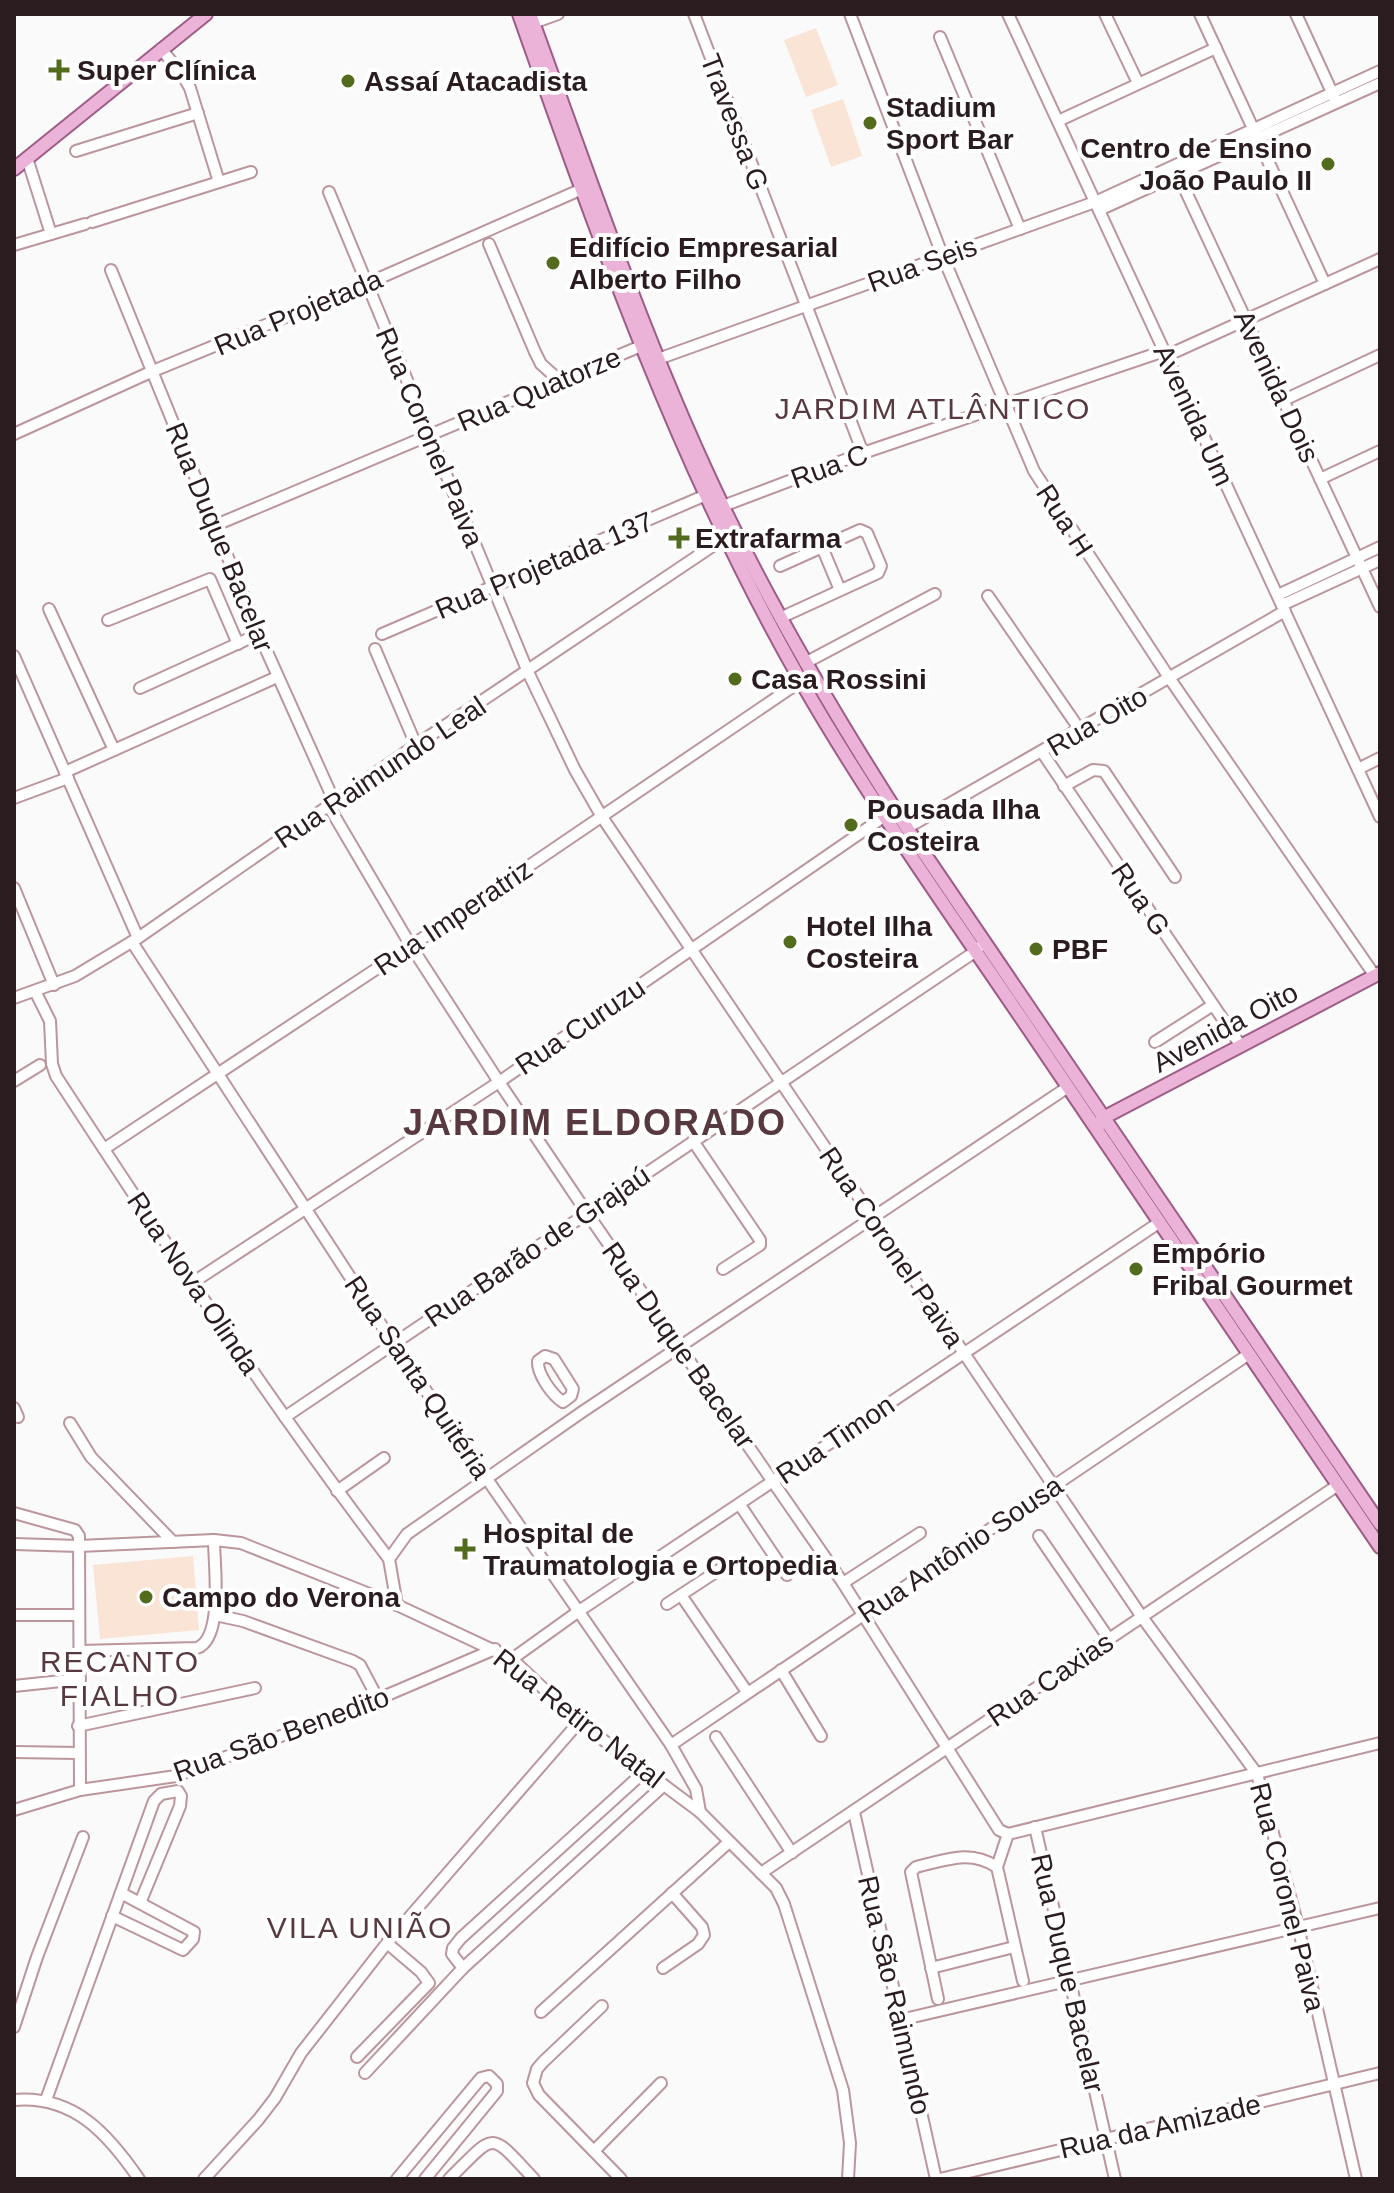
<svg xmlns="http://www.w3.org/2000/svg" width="1394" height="2193" font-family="Helvetica,sans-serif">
<rect width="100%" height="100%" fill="#fafafa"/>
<g fill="#fae4d5">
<polygon points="816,28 838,85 806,97 784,40"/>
<polygon points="843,99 862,156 831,167 811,110"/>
<polygon points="193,1556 199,1630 100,1639 93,1565"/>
</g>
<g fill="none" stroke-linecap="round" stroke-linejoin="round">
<defs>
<g id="minor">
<polyline points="694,14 863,453"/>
<polyline points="850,14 943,257 1034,471 1170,679 1375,976"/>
<polyline points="1008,14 1380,817"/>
<polyline points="1105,14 1138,83"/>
<polyline points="1200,14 1325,284"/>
<polyline points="1296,14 1335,99"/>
<polyline points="533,23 558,14"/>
<polyline points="940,37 1020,229"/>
<polyline points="161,49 182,74 190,88 219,182"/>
<polyline points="1058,121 1216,48"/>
<polyline points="76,151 198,113"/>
<polyline points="27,158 51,234"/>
<polyline points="1174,166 1380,607"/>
<polyline points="329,192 528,672 575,770 602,817 1142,1617 1257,1774 1298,1926 1356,2179"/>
<polyline points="1099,210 1380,83"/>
<polyline points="92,222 251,172"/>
<polyline points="489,244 535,352 541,364 559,380"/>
<polyline points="14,245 85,224"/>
<polyline points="111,270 259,634 334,801"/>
<polyline points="1166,356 1380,259"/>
<polyline points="658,359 1095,202 1380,71"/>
<polyline points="1284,400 1380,355"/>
<polyline points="14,434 153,371 366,284 582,189"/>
<polyline points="1320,479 1380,451"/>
<polyline points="723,506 863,453 1164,351"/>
<polyline points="216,525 641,346"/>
<polyline points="822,547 840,590"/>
<polyline points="780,566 860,530 867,533 881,566 878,573 780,618"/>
<polyline points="1278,595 1380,547"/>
<polyline points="988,596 1080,730"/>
<polyline points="1282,605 1380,560"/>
<polyline points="49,609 114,750"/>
<polyline points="108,620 210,579 238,644"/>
<polyline points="382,634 706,495"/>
<polyline points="375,649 416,745"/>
<polyline points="14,656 138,938"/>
<polyline points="805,663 935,594"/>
<polyline points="140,688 259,634"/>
<polyline points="1042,752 1241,1046"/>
<polyline points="1358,769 1380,758"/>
<polyline points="65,772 277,677"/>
<polyline points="1064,786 1093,770 1104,771 1175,877"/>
<polyline points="14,798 68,778"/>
<polyline points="328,805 411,946 499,1082 587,1213 843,1583 999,1830 1008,1834 1380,1743"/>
<polyline points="907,828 1285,611"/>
<polyline points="14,888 54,985"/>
<polyline points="132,942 393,1343 671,1745 696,1789 700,1812"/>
<path d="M35,991L50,1021L52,1064L56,1076C163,1240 271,1404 389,1559"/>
<polyline points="14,998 75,976 138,938 416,745 726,537 727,533"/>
<polyline points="1155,1042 1213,1005"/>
<polyline points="14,1081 40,1065"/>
<polyline points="693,1141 760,1240 760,1245 723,1269"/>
<polyline points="104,1149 411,946 801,681"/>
<polyline points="192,1283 499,1082 885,816"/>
<path d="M545,1356L554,1359L573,1389L571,1396L563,1402C552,1395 537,1374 538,1361Z"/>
<polyline points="14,1408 18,1417"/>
<polyline points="285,1417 976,951 979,947"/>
<polyline points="70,1423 91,1457 173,1542"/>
<polyline points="337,1491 384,1458"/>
<polyline points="740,1505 787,1575"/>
<polyline points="14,1513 75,1530 79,1536 80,1790"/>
<polyline points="1039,1536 1109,1639"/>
<polyline points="14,1544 79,1546 214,1540 241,1543 397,1605 512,1659 579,1722 700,1812 776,1888 784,1904 843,2090 850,2143 848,2179"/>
<polyline points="843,1583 920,1533"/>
<polyline points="681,1595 747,1692"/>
<polyline points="667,1604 728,1564"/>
<polyline points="397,1605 389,1559 407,1534 582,1412 1068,1087"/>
<polyline points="14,1615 79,1615"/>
<polyline points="215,1615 243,1621 353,1661 360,1665 378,1699"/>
<path d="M79,1651L197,1648C224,1638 214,1565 214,1540"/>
<polyline points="512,1659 579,1611 1160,1222"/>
<polyline points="781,1670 821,1736"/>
<polyline points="14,1686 80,1679"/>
<polyline points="78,1726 255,1688"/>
<polyline points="716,1737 792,1853"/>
<polyline points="671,1745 1249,1354"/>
<polyline points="14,1752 78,1753"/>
<polyline points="14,1810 80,1790 176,1776 378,1699 495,1649"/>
<polyline points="854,1812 936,2179"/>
<polyline points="1035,1827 1115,2179"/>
<polyline points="1008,1834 997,1867 1023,1981"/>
<polyline points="761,1873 1338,1485"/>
<polyline points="112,1916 183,1950 193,1939 194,1932 121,1893"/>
<polyline points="463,1968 452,1954 453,1948 461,1938 645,1771"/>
<polyline points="663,1968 698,1944 704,1935 702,1927 672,1893"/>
<polyline points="931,1968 1014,1947"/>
<path d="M938,1999L911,1872L916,1867C946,1860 970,1849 997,1867"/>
<polyline points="602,2006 543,2062 537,2069 533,2083 539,2095 621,2179"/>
<polyline points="541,2012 729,1842"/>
<polyline points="900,2020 1380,1908"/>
<polyline points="14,2027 37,1957 83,1837"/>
<polyline points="357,2057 429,1983 421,1972 387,1943"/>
<polyline points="365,2073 463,1968 664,1785"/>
<path d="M14,2100C74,2095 108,2134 139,2179"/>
<polyline points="46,2100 154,1801 161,1794 178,1791 181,1796 180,1806 140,1903"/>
<polyline points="594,2151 661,2083"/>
<polyline points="204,2179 258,2120 275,2098 301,2053 387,1943 579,1722"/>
<polyline points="397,2179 481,2078 489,2076 497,2084 497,2091 425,2179"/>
<path d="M449,2179C497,2132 488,2130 534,2179"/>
<polyline points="940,2179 1380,2073"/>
</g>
<g id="major">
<path d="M519,14C600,243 681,472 802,683C870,801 950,913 1026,1025C1144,1199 1261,1373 1380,1547"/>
<path d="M530,14C593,186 651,361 732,525C784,630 844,730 907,828L1380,1524"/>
<polyline points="14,169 206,14"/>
<polyline points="1099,1125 1103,1118 1380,973"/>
</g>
</defs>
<use href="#minor" stroke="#bb969d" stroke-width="14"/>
<use href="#major" stroke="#9e5d86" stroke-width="16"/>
<use href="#minor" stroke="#fff" stroke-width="10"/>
<use href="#major" stroke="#ebb3d7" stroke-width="12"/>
</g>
<g fill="#526b1d" stroke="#fff" stroke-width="3">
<path d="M55 58h8v8h8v8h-8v8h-8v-8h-8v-8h8z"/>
<circle cx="348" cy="81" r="8"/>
<circle cx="870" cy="123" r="8"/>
<circle cx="1328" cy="164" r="8"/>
<circle cx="553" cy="263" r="8"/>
<path d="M675 526h8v8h8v8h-8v8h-8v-8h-8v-8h8z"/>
<circle cx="735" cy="679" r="8"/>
<circle cx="851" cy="825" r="8"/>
<circle cx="790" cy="942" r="8"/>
<circle cx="1036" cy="949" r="8"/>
<circle cx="1136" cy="1269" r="8"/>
<path d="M461 1537h8v8h8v8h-8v8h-8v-8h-8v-8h8z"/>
<circle cx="146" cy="1597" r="8"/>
</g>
<g text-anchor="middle" stroke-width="8" stroke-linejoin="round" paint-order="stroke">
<g font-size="28" font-weight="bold" fill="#2a1c1f" stroke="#fff" text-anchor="start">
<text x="77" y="80">Super Clínica</text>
<text x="364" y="91">Assaí Atacadista</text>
<text x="886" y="117">Stadium<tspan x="886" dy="32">Sport Bar</tspan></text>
<text x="1312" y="158" text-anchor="end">Centro de Ensino<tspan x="1312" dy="32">João Paulo II</tspan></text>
<text x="569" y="257">Edifício Empresarial<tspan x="569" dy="32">Alberto Filho</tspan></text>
<text x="695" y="548">Extrafarma</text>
<text x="751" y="689">Casa Rossini</text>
<text x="867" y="819">Pousada Ilha<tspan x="867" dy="32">Costeira</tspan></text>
<text x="806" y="936">Hotel Ilha<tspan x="806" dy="32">Costeira</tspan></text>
<text x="1052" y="959">PBF</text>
<text x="1152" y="1263">Empório<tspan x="1152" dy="32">Fribal Gourmet</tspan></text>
<text x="483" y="1543">Hospital de<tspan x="483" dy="32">Traumatologia e Ortopedia</tspan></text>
<text x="162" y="1607">Campo do Verona</text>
</g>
<g font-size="28" fill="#2a1c1f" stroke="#fff">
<text transform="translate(735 122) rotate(69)" y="10">Travessa G</text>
<text transform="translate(922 264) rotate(-20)" y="10">Rua Seis</text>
<text transform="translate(298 312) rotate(-23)" y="10">Rua Projetada</text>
<text transform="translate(1277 386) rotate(65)" y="10">Avenida Dois</text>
<text transform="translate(539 389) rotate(-23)" y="10">Rua Quatorze</text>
<text transform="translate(1194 415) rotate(65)" y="10">Avenida Um</text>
<text transform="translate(430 437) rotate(67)" y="10">Rua Coronel Paiva</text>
<text transform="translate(829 466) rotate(-20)" y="10">Rua C</text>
<text transform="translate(1065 520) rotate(57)" y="10">Rua H</text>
<text transform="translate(220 537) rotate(68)" y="10">Rua Duque Bacelar</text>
<text transform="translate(544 565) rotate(-23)" y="10">Rua Projetada 137</text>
<text transform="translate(1097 721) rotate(-30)" y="10">Rua Oito</text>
<text transform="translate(380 772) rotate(-34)" y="10">Rua Raimundo Leal</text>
<text transform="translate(1141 899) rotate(56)" y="10">Rua G</text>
<text transform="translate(453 917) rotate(-34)" y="10">Rua Imperatriz</text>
<text transform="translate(580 1026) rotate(-34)" y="10">Rua Curuzu</text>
<text transform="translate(1225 1027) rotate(-28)" y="10">Avenida Oito</text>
<text transform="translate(537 1246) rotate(-34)" y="10">Rua Barão de Grajaú</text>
<text transform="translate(892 1247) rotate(56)" y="10">Rua Coronel Paiva</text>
<text transform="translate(194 1283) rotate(56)" y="10">Rua Nova Olinda</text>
<text transform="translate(679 1345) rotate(55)" y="10">Rua Duque Bacelar</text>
<text transform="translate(418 1377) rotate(56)" y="10">Rua Santa Quitéria</text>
<text transform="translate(835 1439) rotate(-34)" y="10">Rua Timon</text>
<text transform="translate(960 1549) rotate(-34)" y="10">Rua Antônio Sousa</text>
<text transform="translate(1050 1679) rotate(-34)" y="10">Rua Caxias</text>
<text transform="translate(579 1718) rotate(38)" y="10">Rua Retiro Natal</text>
<text transform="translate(281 1734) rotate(-20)" y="10">Rua São Benedito</text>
<text transform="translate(1288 1897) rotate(76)" y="10">Rua Coronel Paiva</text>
<text transform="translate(1068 1973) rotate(77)" y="10">Rua Duque Bacelar</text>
<text transform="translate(895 1995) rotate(77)" y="10">Rua São Raimundo</text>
<text transform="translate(1160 2126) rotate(-13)" y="10">Rua da Amizade</text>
</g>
<g font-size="30" letter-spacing="2" fill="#583940" stroke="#fff">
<text x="933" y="419">JARDIM ATLÂNTICO</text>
<text x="120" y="1672">RECANTO<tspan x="120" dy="34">FIALHO</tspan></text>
<text x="360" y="1938">VILA UNIÃO</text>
</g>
<g font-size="36" font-weight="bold" letter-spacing="2" fill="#583940" stroke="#fff">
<text x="595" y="1135">JARDIM ELDORADO</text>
</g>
</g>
<rect width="1394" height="2193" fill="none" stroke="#2a1c1f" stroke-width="32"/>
</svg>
